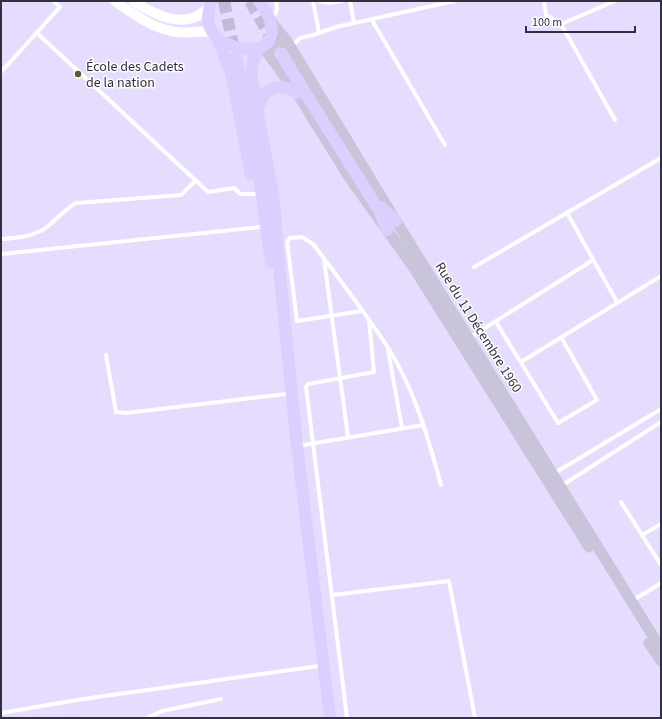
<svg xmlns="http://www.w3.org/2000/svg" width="662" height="719" font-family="'Source Sans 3',sans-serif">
<rect width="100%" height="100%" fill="#e5dcff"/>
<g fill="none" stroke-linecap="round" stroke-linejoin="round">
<g stroke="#c1bad8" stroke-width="12" stroke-dasharray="12 6" stroke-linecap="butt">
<polyline points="224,1 235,55"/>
<polyline points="250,1 274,43"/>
</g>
<g stroke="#fff" stroke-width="4">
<polyline points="313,1 319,33"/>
<polyline points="319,1 330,3 342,1"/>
<polyline points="350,1 354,23"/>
<polyline points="544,1 546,15 561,24 615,120"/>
<polyline points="272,19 277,10 276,1"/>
<polyline points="372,20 445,145"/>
<polyline points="561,24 615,1"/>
<polyline points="37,33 208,192 234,188 240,194 255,194"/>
<polyline points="291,47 300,38 313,35 336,27 454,1"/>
<polyline points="1,72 60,7 53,1"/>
<polyline points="567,213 617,302"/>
<path d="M1,239C16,238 34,237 47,227C57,219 65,209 76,203L181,195L196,180"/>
<polyline points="1,254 260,227"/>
<polyline points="324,259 348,437"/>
<polyline points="474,267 661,158"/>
<path d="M362,311L297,321L287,242L290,238L302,237L313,244C338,277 364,311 387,346C414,388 428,437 441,485"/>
<polyline points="496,322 558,423 597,400 561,337"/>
<polyline points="469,338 593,260"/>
<polyline points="388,350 402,428"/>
<polyline points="106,355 116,412 126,413 286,394"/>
<polyline points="521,362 661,276"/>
<polyline points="298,446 423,425"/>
<polyline points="553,474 661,409"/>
<polyline points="561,486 661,422"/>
<polyline points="621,502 661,565"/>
<polyline points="642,535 661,524"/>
<polyline points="332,595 449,581 475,718"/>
<polyline points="632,601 661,583"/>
<polyline points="1,713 83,699 319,666"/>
<polyline points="147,718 162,711 221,699"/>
<polyline points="347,718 306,387 308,384 374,372 369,320"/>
</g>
<g stroke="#fff" stroke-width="10">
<path d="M115,1C133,14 154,29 176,32C189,34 201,29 213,33"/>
<path d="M133,1C157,16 187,32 210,6"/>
</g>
<g stroke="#c9c4da" stroke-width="11">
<polyline points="271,22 287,41 396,221 661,649"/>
<polyline points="263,47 297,93 349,177 414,268 589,547"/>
<polyline points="267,52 287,41"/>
<polyline points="649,643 661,661"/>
</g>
<g stroke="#dccefe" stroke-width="12">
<path d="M211,1C209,10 206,20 210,28C220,52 283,62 270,20C268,13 263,7 259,1"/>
<polyline points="217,37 231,73 251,174"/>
<polyline points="258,49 253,61 251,75 274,201 279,266 297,446 330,718"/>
<polyline points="280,53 380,212 387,230"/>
<polyline points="236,57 256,154 271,262"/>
<path d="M258,109C263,88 278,81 297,93"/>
<polyline points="381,207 396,221"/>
</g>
</g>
<circle fill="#555d2c" stroke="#fff" stroke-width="1.5" cx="78" cy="74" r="4"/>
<g text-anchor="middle" stroke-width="3" stroke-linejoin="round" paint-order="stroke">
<g font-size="14" fill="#33303d" stroke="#fff" text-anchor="start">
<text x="86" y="71">École des Cadets<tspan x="86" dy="16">de la nation</tspan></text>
</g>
<g font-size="14" fill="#33303d" stroke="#fff">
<text transform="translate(479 327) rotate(58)" y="5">Rue du 11 Décembre 1960</text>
</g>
</g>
<rect width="662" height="719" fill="none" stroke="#33303d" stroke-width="4"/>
<path d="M526 26v6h109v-6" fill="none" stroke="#33303d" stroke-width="2"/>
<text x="532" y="26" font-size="12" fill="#33303d" stroke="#ffffff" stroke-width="3" paint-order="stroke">100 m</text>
</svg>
